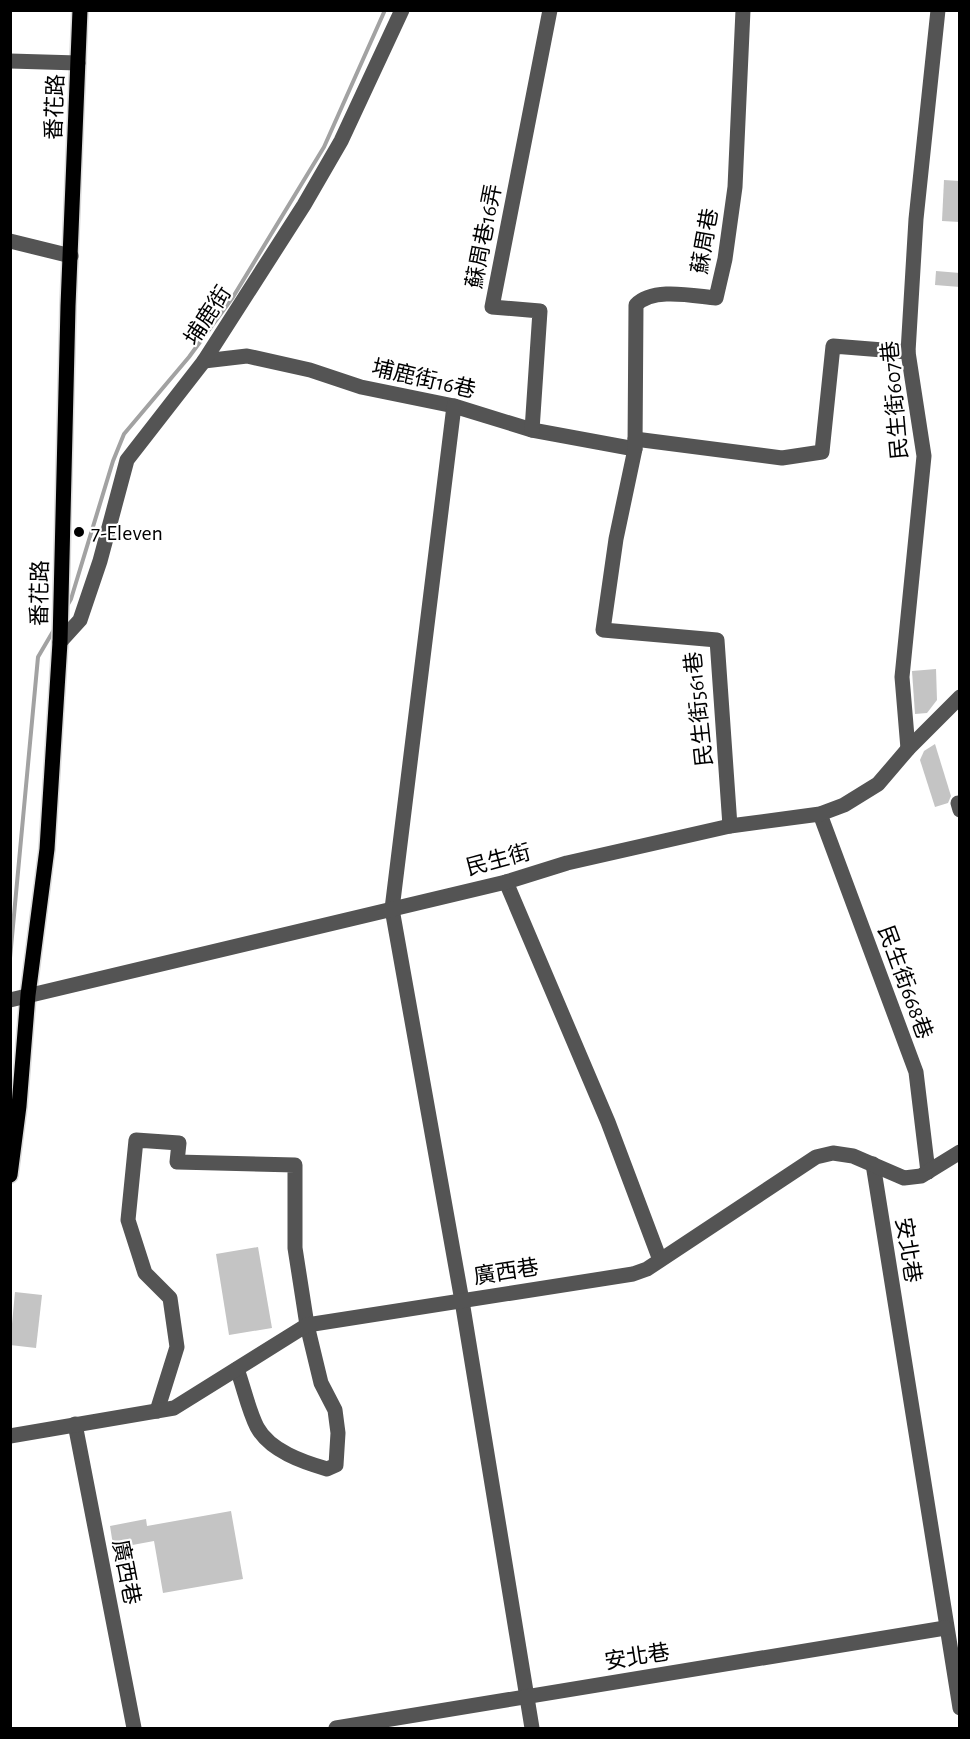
<svg xmlns="http://www.w3.org/2000/svg" width="970" height="1739" font-family="'Alegreya Sans','Noto Sans TC',sans-serif">
<rect width="100%" height="100%" fill="#fff"/>
<g fill="none" stroke-linecap="round" stroke-linejoin="round">
<g stroke="#a2a2a2" stroke-width="4">
<polyline points="67,606 71,599 113,461 124,434 189,357 233,297 324,147 385,10"/>
<polyline points="10,958 38,657 55,628"/>
</g>
</g>
<g fill="#c4c4c4">
<polygon points="944,180 960,181 960,222 942,221"/>
<polygon points="936,271 960,273 960,287 935,285"/>
<polygon points="936,669 937,700 927,713 915,714 912,671"/>
<polygon points="935,744 951,796 948,803 935,807 920,760 924,751"/>
<polygon points="258,1247 272,1328 229,1335 216,1254"/>
<polygon points="15,1292 42,1295 36,1348 10,1345"/>
<polygon points="231,1511 243,1579 163,1593 154,1541 127,1546 129,1562 116,1564 110,1526 146,1519 147,1526"/>
</g>
<g fill="none" stroke-linecap="round" stroke-linejoin="round">
<defs>
<polyline id="major" points="10,1175 19,1106 28,995 47,849 60,642 68,306 80,10"/>
</defs>
<use href="#major" stroke="#dbdbdb" stroke-width="18"/>
<g stroke="#545454" stroke-width="15">
<polyline points="10,61 78,63"/>
<polyline points="10,241 71,256"/>
<polyline points="204,361 247,356 310,370 361,387 454,406 532,430 635,449"/>
<polyline points="454,406 392,909 462,1301 532,1728"/>
<polyline points="532,430 540,311 492,307 550,10"/>
<polyline points="635,439 782,458 822,452 833,346 908,352"/>
<polyline points="60,642 80,620 100,561 127,460 204,361 304,205 341,141 402,10"/>
<polyline points="908,749 902,677 924,456 908,352 916,219 938,10"/>
<polyline points="960,803 958,803 960,810"/>
<polyline points="820,814 916,1072 928,1172"/>
<path d="M730,826L717,640L603,630L616,539L635,449L636,305C653,287 693,296 716,298L725,259L735,187L743,10"/>
<polyline points="506,882 608,1122 660,1260"/>
<polyline points="10,1000 506,882 567,863 730,826 820,814 844,805 878,784 908,749 960,697"/>
<polyline points="873,1164 960,1708"/>
<path d="M157,1411L177,1347L170,1298L145,1273L128,1220L136,1140L179,1143L177,1162L295,1165V1248L307,1325L321,1383L335,1410L338,1433L336,1465L327,1469C303,1462 270,1451 257,1427C248,1409 244,1388 237,1369"/>
<polyline points="75,1424 134,1728"/>
<polyline points="10,1436 174,1408 307,1325 633,1274 647,1269 816,1157 833,1153 853,1156 904,1178 921,1176 960,1152"/>
<polyline points="336,1728 945,1628"/>
</g>
<use href="#major" stroke="#000" stroke-width="15"/>
</g>
<circle fill="#000" stroke="#fff" stroke-width="2" cx="79" cy="532" r="6"/>
<g text-anchor="middle" stroke-width="4.5" stroke-linejoin="round" paint-order="stroke">
<g font-size="22" fill="#000" stroke="#fff">
<text transform="translate(54 107) rotate(-88)" y="8">番花路</text>
<text transform="translate(483 236) rotate(-79)" y="8">蘇周巷16弄</text>
<text transform="translate(704 241) rotate(-80)" y="8">蘇周巷</text>
<text transform="translate(207 315) rotate(-57)" y="8">埔鹿街</text>
<text transform="translate(424 378) rotate(13)" y="8">埔鹿街16巷</text>
<text transform="translate(894 400) rotate(-95)" y="8">民生街607巷</text>
<text transform="translate(39 593) rotate(-89)" y="8">番花路</text>
<text transform="translate(698 709) rotate(-96)" y="8">民生街561巷</text>
<text transform="translate(498 859) rotate(-15)" y="8">民生街</text>
<text transform="translate(906 982) rotate(70)" y="8">民生街668巷</text>
<text transform="translate(909 1250) rotate(81)" y="8">安北巷</text>
<text transform="translate(506 1271) rotate(-9)" y="8">廣西巷</text>
<text transform="translate(127 1572) rotate(79)" y="8">廣西巷</text>
<text transform="translate(637 1656) rotate(-9)" y="8">安北巷</text>
</g>
<g font-size="22" fill="#000" stroke="#fff" text-anchor="start">
<text x="91" y="540">7-Eleven</text>
</g>
</g>
<rect width="970" height="1739" fill="none" stroke="#000000" stroke-width="24"/>
</svg>
